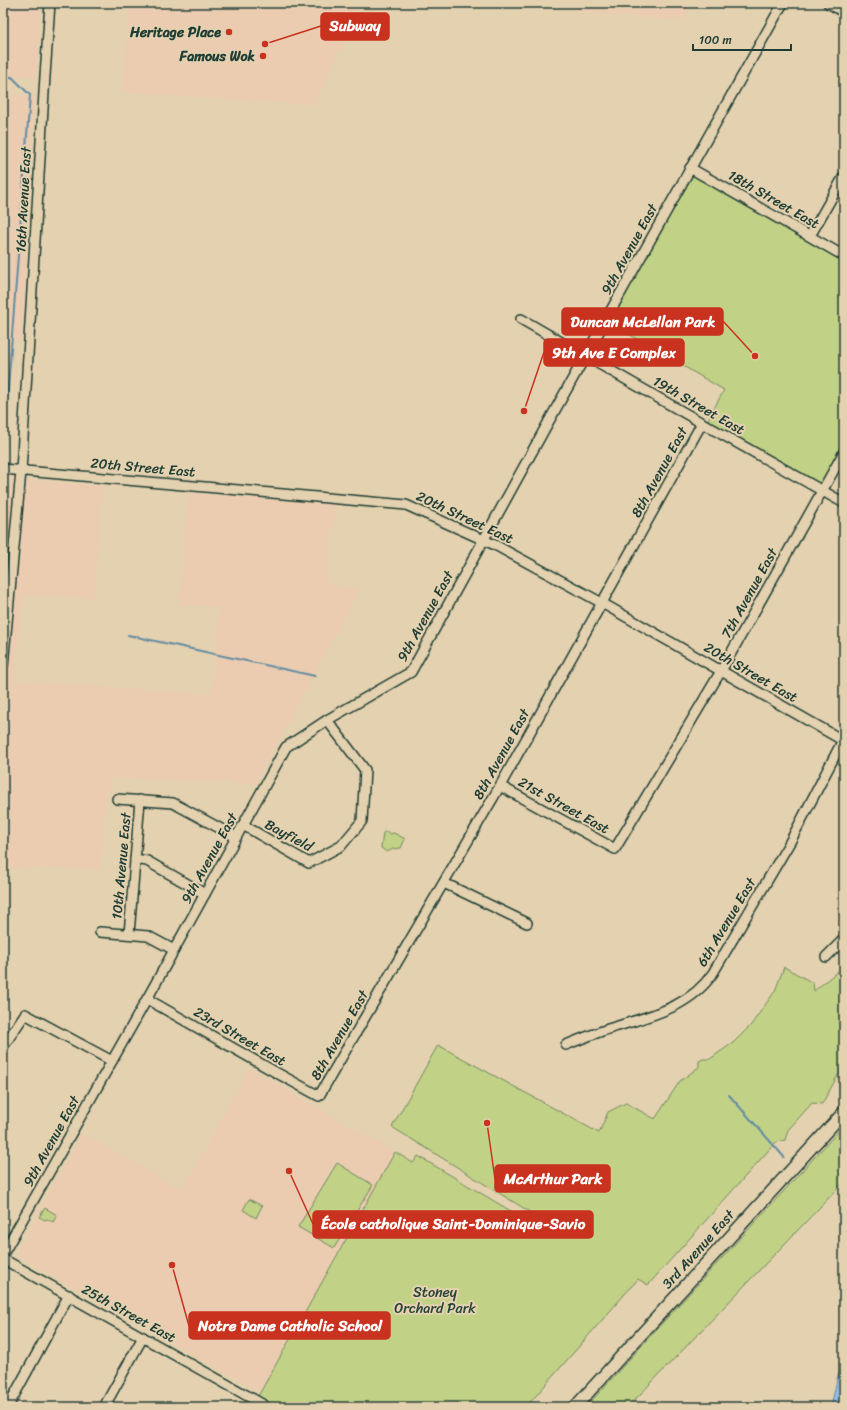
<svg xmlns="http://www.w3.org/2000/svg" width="847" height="1410" font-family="Sriracha,sans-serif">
<rect width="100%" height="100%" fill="#e4d1af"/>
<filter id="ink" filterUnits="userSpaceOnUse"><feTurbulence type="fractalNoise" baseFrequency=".025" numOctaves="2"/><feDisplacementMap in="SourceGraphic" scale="8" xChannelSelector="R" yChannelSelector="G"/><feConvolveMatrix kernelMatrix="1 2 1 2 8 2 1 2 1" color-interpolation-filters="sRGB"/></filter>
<g filter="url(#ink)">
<g fill="#ebccb1">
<polygon points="3,3 41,3 36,77 3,75"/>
<polygon points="129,3 360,3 314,105 123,92"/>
<polygon points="580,3 693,3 683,21 579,12"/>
<polygon points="3,94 34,96 22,341 3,339"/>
<polygon points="3,478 102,486 94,598 23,594 15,681 212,694 219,607 179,604 189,493 334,504 327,584 359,589 255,783 109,778 99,869 3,867"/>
<polygon points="249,1069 395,1152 261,1392 16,1255 82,1134 182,1190"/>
</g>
<g fill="#c1d287" stroke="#70885e">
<polygon points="691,171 844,261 844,446 821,487 706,423 724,390 608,322"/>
<polygon points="386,831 390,834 394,833 405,839 401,848 393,849 387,852 381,848 383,833"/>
<polygon points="844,966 844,1068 838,1075 822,1104 812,1103 788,1130 785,1140 776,1142 648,1285 638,1279 526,1407 252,1407 395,1152 413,1163 418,1156 543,1230 546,1222 392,1127 438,1045 599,1133 608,1112 626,1103 655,1119 680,1081 699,1067 699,1061 703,1059 710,1059 734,1042 751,1025 775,991 784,967 813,983 814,991"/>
<path d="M844,1125V1182L628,1407H586C671,1312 759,1219 844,1125Z"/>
<polygon points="337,1163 373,1185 334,1248 298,1227"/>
<polygon points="249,1199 262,1206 256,1218 243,1210"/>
<polygon points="45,1208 57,1215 53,1222 47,1219 45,1220 39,1217"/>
</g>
<polygon fill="#91bfeb" stroke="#638ba2" points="844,1367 844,1407 831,1407 838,1375"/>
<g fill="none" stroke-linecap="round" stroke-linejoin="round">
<g stroke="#638ba2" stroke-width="2">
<polyline points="3,77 12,77 30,95 5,429 4,463"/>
<polyline points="3,497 4,475"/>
<polyline points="128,635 315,676"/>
<polyline points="729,1095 784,1157"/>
</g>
<defs>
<g id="minor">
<polyline points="828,3 844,12"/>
<polyline points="690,168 844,256"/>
<polyline points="810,236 844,176"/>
<polyline points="521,319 702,423 844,503"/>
<polyline points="3,469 406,505 495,545 602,603 844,741"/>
<polyline points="3,666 21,471 45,76 50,3"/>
<polyline points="500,786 615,849 721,671 844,452"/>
<polyline points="117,799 173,803 236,837"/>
<polyline points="243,825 309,863 341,846 362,821 365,770 327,720"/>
<polyline points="135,859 147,861 205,894"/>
<polyline points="444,883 527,923"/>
<polyline points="100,932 148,936 174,950"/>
<polyline points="129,934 140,800"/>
<polyline points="826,957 844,939"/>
<polyline points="147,999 277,1073 319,1096 500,786 702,423"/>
<path d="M566,1045C583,1038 600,1031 618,1026C654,1015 691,1006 713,973L790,842L844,738"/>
<polyline points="3,1047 25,1014 112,1061"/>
<polyline points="3,1254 147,999 286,747 327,720 411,672 549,421 783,3"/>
<polyline points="3,1259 262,1404"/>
<polyline points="6,1407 11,1401 69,1295"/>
<polyline points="104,1407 143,1337"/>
</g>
<polyline id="major" points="575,1407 844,1112"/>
</defs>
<use href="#minor" stroke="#1f3d34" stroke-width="12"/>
<use href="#major" stroke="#1f3d34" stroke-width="14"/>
<use href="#minor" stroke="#e4d1af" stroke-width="9"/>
<use href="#major" stroke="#e4d1af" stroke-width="11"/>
</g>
</g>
<g fill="#c8321e" stroke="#e4d1af" stroke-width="1.5">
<circle cx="229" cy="32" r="4"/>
<circle cx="263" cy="56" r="4"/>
</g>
<g text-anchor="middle" stroke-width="4" stroke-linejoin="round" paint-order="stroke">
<g font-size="14" font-weight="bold" fill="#1f3d34" stroke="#e4d1af" text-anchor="end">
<text x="221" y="37">Heritage Place</text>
<text x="255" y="61">Famous Wok</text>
</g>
<g font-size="14" fill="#1f3d34" stroke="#e4d1af">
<text transform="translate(774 199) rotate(30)" y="5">18th Street East</text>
<text transform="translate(23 200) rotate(-87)" y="5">16th Avenue East</text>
<text transform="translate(629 249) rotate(-61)" y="5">9th Avenue East</text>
<text transform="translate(699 405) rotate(30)" y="5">19th Street East</text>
<text transform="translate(143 467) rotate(5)" y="5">20th Street East</text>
<text transform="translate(659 472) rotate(-61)" y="5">8th Avenue East</text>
<text transform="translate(465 517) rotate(25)" y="5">20th Street East</text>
<text transform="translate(749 593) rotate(-61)" y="5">7th Avenue East</text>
<text transform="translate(425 616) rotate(-61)" y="5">9th Avenue East</text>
<text transform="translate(751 672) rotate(30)" y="5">20th Street East</text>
<text transform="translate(501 754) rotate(-61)" y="5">8th Avenue East</text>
<text transform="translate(564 805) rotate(29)" y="5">21st Street East</text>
<text transform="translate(289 835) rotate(28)" y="5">Bayfield</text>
<text transform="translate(209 858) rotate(-61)" y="5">9th Avenue East</text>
<text transform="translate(121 866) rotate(-85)" y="5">10th Avenue East</text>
<text transform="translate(726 922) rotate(-59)" y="5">6th Avenue East</text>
<text transform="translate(339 1035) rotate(-60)" y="5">8th Avenue East</text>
<text transform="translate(240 1036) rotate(30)" y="5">23rd Street East</text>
<text transform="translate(51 1141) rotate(-61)" y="5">9th Avenue East</text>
<text transform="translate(698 1249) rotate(-48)" y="5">3rd Avenue East</text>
<text transform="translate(129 1313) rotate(29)" y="5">25th Street East</text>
</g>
<g font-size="14" fill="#274438" stroke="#e4d1af">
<text x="435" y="1297">Stoney<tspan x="435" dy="16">Orchard Park</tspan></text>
</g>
</g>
<path fill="none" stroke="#c8321e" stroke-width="1.5" d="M265 44L321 26M755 356L723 321M524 411L544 352M487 1123L495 1179M289 1171L313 1224M172 1265L189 1326"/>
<g fill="#c8321e" stroke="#e4d1af" stroke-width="1.5">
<circle cx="265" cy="44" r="4"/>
<circle cx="755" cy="356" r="4"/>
<circle cx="524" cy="411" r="4"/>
<circle cx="487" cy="1123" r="4"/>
<circle cx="289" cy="1171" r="4"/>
<circle cx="172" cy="1265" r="4"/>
</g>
<g fill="#c8321e" stroke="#c8321e" stroke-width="1.5">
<rect x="321" y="13" width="68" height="27" rx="4"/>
<rect x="562" y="308" width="161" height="27" rx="4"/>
<rect x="544" y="339" width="140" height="27" rx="4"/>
<rect x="495" y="1165" width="115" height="27" rx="4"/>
<rect x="313" y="1211" width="280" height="27" rx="4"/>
<rect x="189" y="1312" width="201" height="27" rx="4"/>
</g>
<g font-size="15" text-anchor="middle" font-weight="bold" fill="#fff">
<text x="355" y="31">Subway</text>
<text x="643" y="327">Duncan McLellan Park</text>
<text x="614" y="358">9th Ave E Complex</text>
<text x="553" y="1184">McArthur Park</text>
<text x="453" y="1229">École catholique Saint-Dominique-Savio</text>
<text x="290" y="1331">Notre Dame Catholic School</text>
</g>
<rect width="847" height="1410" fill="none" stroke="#e4d1af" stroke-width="16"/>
<rect x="8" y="8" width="831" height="1394" fill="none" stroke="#1f3d34" stroke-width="1.5" filter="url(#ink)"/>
<path d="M693 44v6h98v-6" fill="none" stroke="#1f3d34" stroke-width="2"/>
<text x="699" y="44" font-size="12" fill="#1f3d34" stroke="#e4d1af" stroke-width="3" paint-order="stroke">100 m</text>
</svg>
